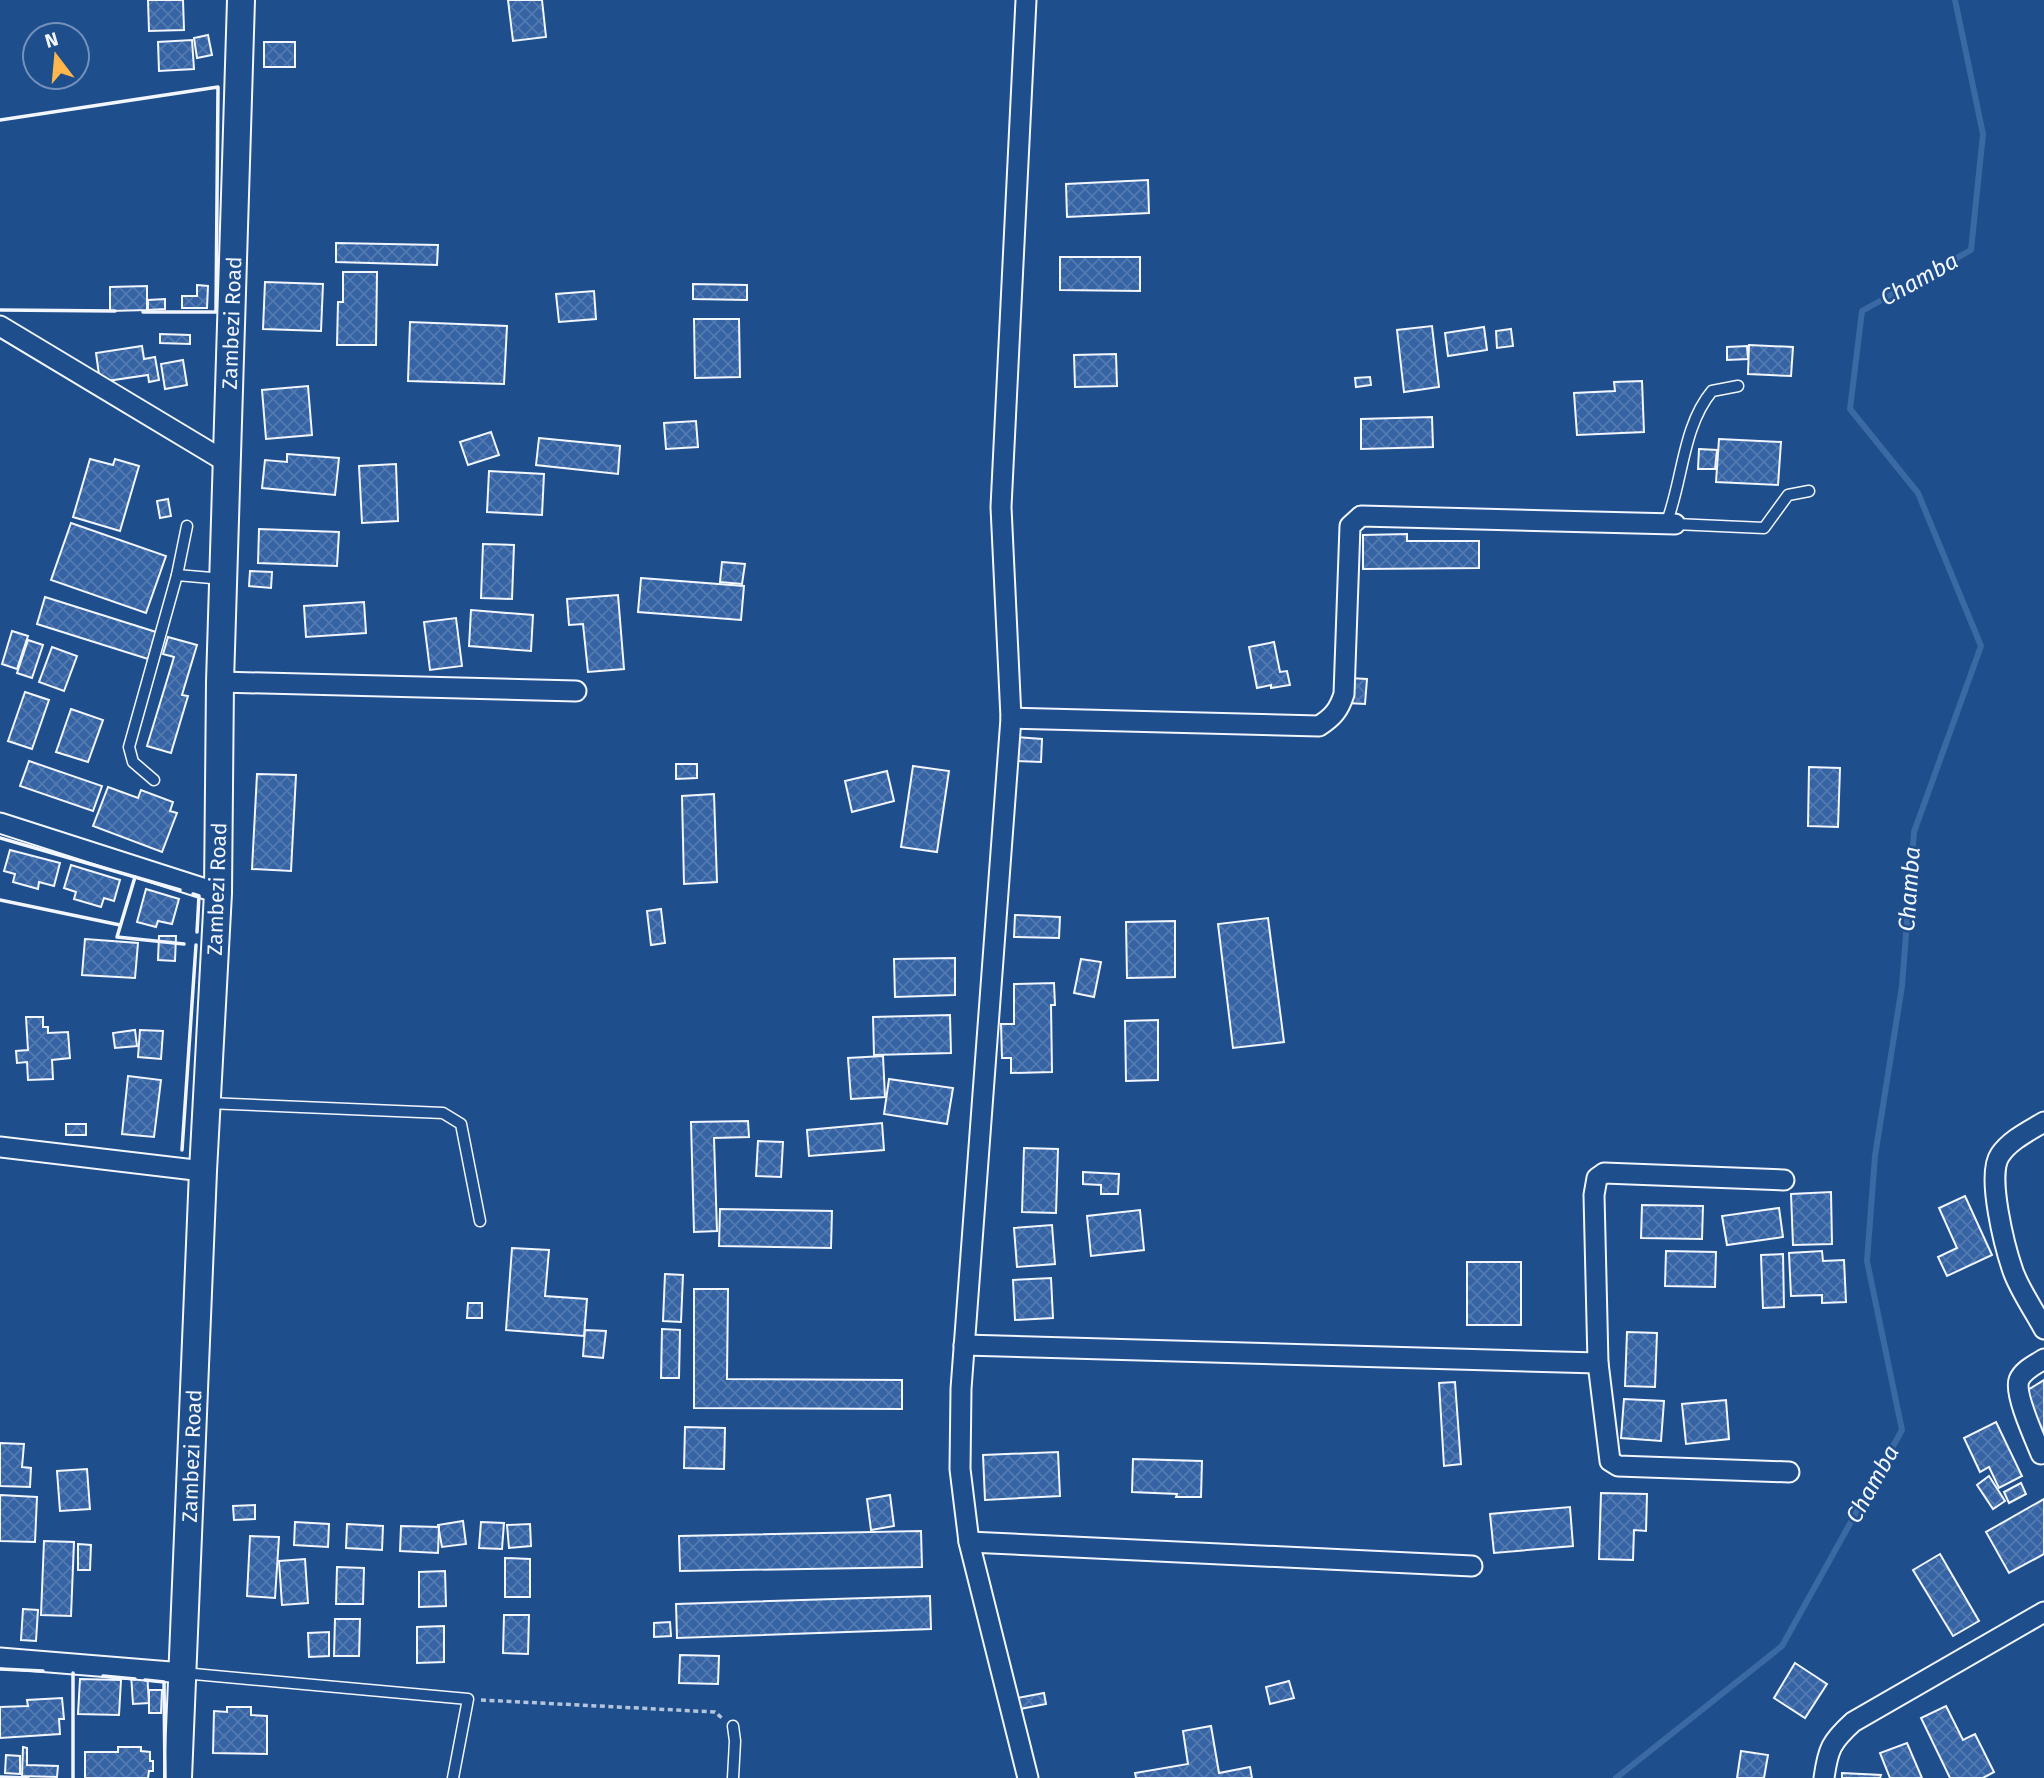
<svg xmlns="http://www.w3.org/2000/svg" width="2044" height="1778" font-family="'Fira Sans',sans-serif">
<defs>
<pattern id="building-cross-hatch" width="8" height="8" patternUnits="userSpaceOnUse" patternTransform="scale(1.75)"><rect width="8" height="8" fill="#3563a3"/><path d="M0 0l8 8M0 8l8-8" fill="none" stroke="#537ab1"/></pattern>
</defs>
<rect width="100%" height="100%" fill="#1f4e8c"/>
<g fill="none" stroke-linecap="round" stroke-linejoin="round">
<polyline stroke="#3b69a3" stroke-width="6" points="1616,1778 1782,1646 1902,1430 1867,1261 1875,1156 1902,986 1914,832 1981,646 1918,493 1850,409 1862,311 1971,250 1983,134 1955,0"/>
</g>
<g fill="url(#building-cross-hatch)" stroke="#f2f6ff" stroke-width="2">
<polygon points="148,0 183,0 184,30 149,31"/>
<polygon points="508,0 542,0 546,37 513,41"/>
<polygon points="208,35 212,55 197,58 194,38"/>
<polygon points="192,40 194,69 159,71 158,42"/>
<rect x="264" y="42" width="31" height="25"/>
<polygon points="1148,180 1149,213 1067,217 1066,184"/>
<polygon points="336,243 438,245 437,265 336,262"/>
<polygon points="1060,257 1140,257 1140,291 1060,290"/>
<polygon points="343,272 377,272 376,345 337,345 338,302 343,302"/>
<polygon points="265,282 323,284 321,331 263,329"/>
<polygon points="693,284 747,285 747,300 693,299"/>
<polygon points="197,285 208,286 207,308 182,308 182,296 197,296"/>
<polygon points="147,286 147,310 110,311 110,287"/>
<polygon points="594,291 596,319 559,322 556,294"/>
<polygon points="165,299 165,309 148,310 148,300"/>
<polygon points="694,319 739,319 740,377 695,378"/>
<polygon points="410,322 507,326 504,384 408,381"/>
<polygon points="1432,326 1439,387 1404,392 1397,330"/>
<polygon points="1484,327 1487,350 1448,356 1445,333"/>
<polygon points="1511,329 1513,346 1497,348 1496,331"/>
<polygon points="160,334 190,335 190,344 160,343"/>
<polygon points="1749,345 1793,347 1791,376 1748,374"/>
<polygon points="142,346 144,359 155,357 159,380 149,382 148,375 100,382 96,353"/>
<polygon points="1747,346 1748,359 1727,360 1727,347"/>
<polygon points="1116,354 1117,386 1075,387 1074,355"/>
<polygon points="183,360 187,385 165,389 161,364"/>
<polygon points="1370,377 1371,385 1356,387 1355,378"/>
<polygon points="1642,381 1644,432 1577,435 1574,393 1615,391 1614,382"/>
<polygon points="308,386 312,435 266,439 262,390"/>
<polygon points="1432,417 1433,447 1361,449 1361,419"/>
<polygon points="696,421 698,447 666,449 664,423"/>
<polygon points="491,432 499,455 468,465 460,442"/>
<polygon points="539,438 620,446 618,474 536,465"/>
<polygon points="1719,439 1781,442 1778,485 1716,482"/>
<polygon points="1699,449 1717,450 1715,469 1698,469"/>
<polygon points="287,454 339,458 335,495 262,488 265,460 287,462"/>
<polygon points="90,459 113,465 115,459 139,466 120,531 73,517"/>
<polygon points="396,464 398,521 362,523 359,466"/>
<polygon points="489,471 544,474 542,515 487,512"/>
<polygon points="168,499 171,516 160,518 157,501"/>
<polygon points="71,523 166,556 146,613 51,580"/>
<polygon points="259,529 339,532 337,566 258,563"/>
<polygon points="1407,534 1407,541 1479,541 1479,568 1363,569 1363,535"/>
<polygon points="483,544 514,545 512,599 481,598"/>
<polygon points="722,562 745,564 742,584 720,582"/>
<polygon points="250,571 272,572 271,588 249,586"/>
<polygon points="641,578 744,586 741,620 638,612"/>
<polygon points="618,595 624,669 588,672 583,624 569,625 567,599"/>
<polygon points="45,597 156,632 148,659 37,624"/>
<polygon points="364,602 366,633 306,637 304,606"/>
<polygon points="471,610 533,615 531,651 469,646"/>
<polygon points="456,618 462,666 430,670 424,622"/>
<polygon points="12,631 28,636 17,669 2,664"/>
<polygon points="168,637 197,645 182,695 188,696 171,753 147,746 174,657 163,654"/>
<polygon points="28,640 43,645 32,678 17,673"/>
<polygon points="1274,642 1280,672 1287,671 1290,685 1271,688 1271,685 1257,688 1249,647"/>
<polygon points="52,647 77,656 64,691 39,682"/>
<polygon points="1349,678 1367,679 1365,704 1347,703"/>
<polygon points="25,692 49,700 32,749 8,741"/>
<polygon points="71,709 103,720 88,762 56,752"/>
<polygon points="1016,737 1042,739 1041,762 1014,761"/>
<polygon points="29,761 102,786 93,811 20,786"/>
<polygon points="676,764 697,764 697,778 676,779"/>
<polygon points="913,766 949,771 937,852 901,847"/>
<polygon points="1809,767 1840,768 1838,827 1808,826"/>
<polygon points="887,771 894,801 852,812 845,781"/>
<polygon points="257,774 296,775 291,871 252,869"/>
<polygon points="108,787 138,798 141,790 173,802 170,811 177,813 162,852 93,826"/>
<polygon points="714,794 717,882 684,884 682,796"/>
<polygon points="10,850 60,863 54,886 39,882 38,889 13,882 15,874 4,871"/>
<polygon points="71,865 120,880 114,901 104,898 101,907 74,899 76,892 64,888"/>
<polygon points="146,889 179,899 172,924 158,921 156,927 137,922"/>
<polygon points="661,909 665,943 651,945 647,911"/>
<polygon points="1015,915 1060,917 1059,938 1014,937"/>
<polygon points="1268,918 1284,1042 1233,1048 1218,924"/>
<polygon points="1175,921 1175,977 1127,978 1126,922"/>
<polygon points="159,936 176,936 175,961 158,960"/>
<polygon points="85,939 138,943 135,978 82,975"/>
<polygon points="955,958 955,995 895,997 894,959"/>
<polygon points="1081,959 1101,962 1094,997 1074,993"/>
<polygon points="1054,983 1055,1005 1051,1005 1052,1072 1011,1073 1011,1058 1002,1058 1001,1024 1014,1024 1014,984"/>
<polygon points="950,1015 951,1053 874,1055 873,1017"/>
<polygon points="26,1017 43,1017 43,1027 48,1027 48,1033 68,1032 70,1058 52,1060 53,1079 28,1080 27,1062 17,1063 16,1051 28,1050"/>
<polygon points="1158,1020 1158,1080 1126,1081 1125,1021"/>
<polygon points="135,1030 137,1046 115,1048 113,1033"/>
<polygon points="140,1030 163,1031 161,1059 138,1057"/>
<polygon points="883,1056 885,1097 851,1099 848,1058"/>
<polygon points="128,1076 161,1080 154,1137 122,1134"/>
<polygon points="889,1079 953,1088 947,1124 884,1114"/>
<polygon points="748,1121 749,1137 714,1138 717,1231 694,1232 691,1122"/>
<polygon points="882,1123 884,1150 809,1156 807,1130"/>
<rect x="66" y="1124" width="20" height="11"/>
<polygon points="758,1141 783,1142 781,1177 756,1176"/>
<polygon points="1024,1148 1058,1149 1056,1213 1022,1212"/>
<polygon points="1083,1172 1119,1174 1118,1194 1101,1194 1101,1185 1083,1184"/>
<polygon points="1831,1192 1832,1244 1793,1245 1791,1194"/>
<polygon points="1965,1196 1992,1255 1947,1276 1938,1257 1957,1248 1939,1208"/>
<polygon points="1642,1205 1703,1206 1702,1239 1641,1238"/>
<polygon points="1779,1208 1783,1237 1727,1245 1722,1216"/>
<polygon points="720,1209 832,1211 831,1248 719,1246"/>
<polygon points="1140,1210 1144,1250 1091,1256 1087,1216"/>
<polygon points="1052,1225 1055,1264 1017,1267 1014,1228"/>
<polygon points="512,1248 549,1250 545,1296 587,1299 584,1336 506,1330"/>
<polygon points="1666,1251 1716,1252 1715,1287 1665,1286"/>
<polygon points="1822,1251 1823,1261 1844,1260 1846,1302 1822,1303 1822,1295 1791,1296 1789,1253"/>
<polygon points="1783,1254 1784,1307 1763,1308 1761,1255"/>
<rect x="1467" y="1262" width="54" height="63"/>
<polygon points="665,1274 683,1275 681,1322 663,1321"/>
<polygon points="1051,1278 1053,1318 1015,1320 1013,1280"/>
<polygon points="694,1289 728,1289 727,1379 902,1380 902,1409 694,1408"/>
<polygon points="468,1303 482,1303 482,1318 467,1318"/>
<polygon points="662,1329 680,1330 679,1378 661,1378"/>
<polygon points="585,1330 606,1331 603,1358 583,1356"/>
<polygon points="1627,1332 1657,1333 1655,1387 1625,1386"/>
<polygon points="2044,1380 2044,1439 2018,1396"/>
<polygon points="1455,1382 1461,1464 1444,1466 1439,1383"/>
<polygon points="1624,1399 1664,1401 1661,1441 1621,1438"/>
<polygon points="1726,1400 1729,1439 1686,1444 1682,1404"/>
<polygon points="1996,1422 2022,1476 1999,1488 1989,1467 1980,1472 1964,1438"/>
<polygon points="685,1427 725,1428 724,1469 684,1468"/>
<polygon points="0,1443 24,1444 22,1467 31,1468 30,1487 0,1486"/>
<polygon points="1058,1452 1060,1496 985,1500 983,1455"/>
<polygon points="1133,1459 1202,1461 1201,1497 1176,1497 1177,1494 1132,1492"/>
<polygon points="87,1469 90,1509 60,1511 57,1471"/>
<polygon points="1989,1476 2005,1501 1993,1509 1977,1485"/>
<polygon points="2021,1483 2026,1494 2009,1503 2004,1492"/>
<polygon points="1601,1493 1647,1494 1646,1531 1634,1530 1633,1560 1599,1559"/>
<polygon points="0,1495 37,1497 35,1542 0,1541"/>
<polygon points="890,1495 894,1526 871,1530 867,1499"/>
<polygon points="2044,1499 2044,1554 2009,1573 1986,1532"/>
<polygon points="255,1505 255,1519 234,1520 233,1506"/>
<polygon points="1570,1507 1573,1546 1494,1553 1490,1514"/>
<polygon points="463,1521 466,1544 442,1547 438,1525"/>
<polygon points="295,1522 329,1524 328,1547 294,1545"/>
<polygon points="481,1522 504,1523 502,1549 479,1548"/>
<polygon points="347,1524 383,1526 382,1550 346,1548"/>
<polygon points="530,1524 531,1546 509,1548 507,1525"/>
<polygon points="401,1526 439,1527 438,1553 400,1551"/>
<polygon points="921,1531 922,1567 680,1571 679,1536"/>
<polygon points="250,1536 279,1537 275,1598 247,1596"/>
<polygon points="44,1541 74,1542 71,1616 41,1615"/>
<polygon points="78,1544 91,1545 90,1570 78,1570"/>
<polygon points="1940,1554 1979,1621 1953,1636 1913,1570"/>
<polygon points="505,1558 530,1559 530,1597 505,1597"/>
<polygon points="305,1559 308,1603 282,1605 279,1561"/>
<polygon points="337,1567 364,1568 363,1604 336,1604"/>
<polygon points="445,1571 446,1606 419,1607 419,1572"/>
<polygon points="930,1596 931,1629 677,1638 676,1604"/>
<polygon points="23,1609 38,1610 36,1641 21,1640"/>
<polygon points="504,1615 529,1615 528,1654 503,1653"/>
<polygon points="335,1619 360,1619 359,1656 334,1656"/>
<polygon points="670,1622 671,1636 654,1637 654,1623"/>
<polygon points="444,1626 444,1662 417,1663 417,1627"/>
<polygon points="329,1632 329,1656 309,1657 308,1633"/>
<polygon points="680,1655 719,1656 718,1684 679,1683"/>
<polygon points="1795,1663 1827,1684 1805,1718 1774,1698"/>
<polygon points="147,1672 149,1703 133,1704 131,1674"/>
<polygon points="80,1679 121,1680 119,1715 78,1714"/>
<polygon points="1289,1681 1294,1698 1270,1704 1266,1687"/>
<polygon points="149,1690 162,1690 161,1713 149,1713"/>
<polygon points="1044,1693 1046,1704 1020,1709 1017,1698"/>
<polygon points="62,1698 64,1719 59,1719 60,1734 0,1738 0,1707 28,1706 27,1700"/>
<polygon points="1946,1706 1963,1740 1975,1734 1994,1772 1983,1778 1950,1778 1921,1718"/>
<polygon points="227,1707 251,1707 251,1715 267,1716 267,1754 213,1753 214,1711 227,1712"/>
<polygon points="1211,1726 1219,1773 1250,1767 1252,1778 1136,1778 1135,1773 1188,1764 1183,1731"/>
<polygon points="1907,1743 1922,1778 1890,1778 1880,1753"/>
<polygon points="23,1747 27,1748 27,1765 58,1766 57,1777 22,1776"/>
<polygon points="118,1747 141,1747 141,1751 150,1752 150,1761 153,1761 153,1771 149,1771 148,1778 85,1778 85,1752 118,1752"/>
<polygon points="1741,1751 1768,1755 1764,1778 1737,1778"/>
<polygon points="6,1755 20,1756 20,1774 5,1773"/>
<polygon points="1842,1773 1881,1775 1880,1778 1842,1778"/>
</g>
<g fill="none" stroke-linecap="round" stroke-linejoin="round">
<defs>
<g id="service">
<path d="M1666,524C1683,481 1682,427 1712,391L1738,386"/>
<polyline points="1675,524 1764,528 1788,495 1809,491"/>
<polyline points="187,526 177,575 223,579"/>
<polyline points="154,780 133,762 129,747 177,575"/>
<polyline points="207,1103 443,1113 461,1124 480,1221"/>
<polyline points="183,1673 468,1699 453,1778"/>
<polyline points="733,1778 735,1741 733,1726"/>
</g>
<g id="minor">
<polyline points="1026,0 1001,507 1011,718 961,1389 960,1469 969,1542 1028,1778"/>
<polyline points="0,326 228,463"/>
<polyline points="220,682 576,691"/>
<path d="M1011,718L1319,726C1333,717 1339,710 1344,694L1350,526L1361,516L1675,524"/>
<polyline points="0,823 218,893"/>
<path d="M2044,1122C2029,1131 2010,1140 2000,1155C1986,1175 2005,1248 2013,1271C2020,1291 2034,1310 2044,1329"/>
<polyline points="0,1147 203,1171"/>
<polyline points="1784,1180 1604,1173 1597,1178 1594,1195 1598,1363 1610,1461 1618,1466 1789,1472"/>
<polyline points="964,1345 1598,1363"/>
<path d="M2041,1454C2035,1439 2014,1394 2019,1380C2023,1370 2035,1365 2044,1359"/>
<polyline points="969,1542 1472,1566"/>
<polyline points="0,1658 183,1673"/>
<path d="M1824,1778C1828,1749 1831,1742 1853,1722L2044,1612"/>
</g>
<polyline id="secondary" points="178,1778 203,1171 218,893 220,682 241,0"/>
</defs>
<use href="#service" stroke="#f2f6ff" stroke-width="13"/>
<use href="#minor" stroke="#f2f6ff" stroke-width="23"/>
<use href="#secondary" stroke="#f2f6ff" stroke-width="30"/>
<polyline stroke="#b3c4dc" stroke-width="3.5" stroke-dasharray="5 3.5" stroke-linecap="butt" points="481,1700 715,1712 723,1719"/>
<use href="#service" stroke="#1f4e8c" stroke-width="10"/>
<use href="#minor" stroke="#1f4e8c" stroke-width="19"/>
<use href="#secondary" stroke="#1f4e8c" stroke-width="26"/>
<g stroke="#f2f6ff" stroke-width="3.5">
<polyline points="0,120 218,87 216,312 143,312"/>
<polyline points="0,310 115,311"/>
<polyline points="0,838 180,890"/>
<polyline points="135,877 117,937 184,944"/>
<polyline points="193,894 199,896 197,932"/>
<polyline points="0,900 120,925"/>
<polyline points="182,1150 196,945"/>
<polyline points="0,1669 43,1671"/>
<polyline points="73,1673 73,1778"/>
<polyline points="103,1676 135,1679"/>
<polyline points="145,1680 164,1682 165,1778"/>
<polyline points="0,1777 28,1778"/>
</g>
</g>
<g text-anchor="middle" stroke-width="5" stroke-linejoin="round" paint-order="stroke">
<g font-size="21" fill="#f2f6ff" stroke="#1f4e8c">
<text transform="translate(232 323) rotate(-88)" y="7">Zambezi Road</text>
<text transform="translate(217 889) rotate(-88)" y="7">Zambezi Road</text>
<text transform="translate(192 1456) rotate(-88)" y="7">Zambezi Road</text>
</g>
<g font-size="23" font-style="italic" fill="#f2f6ff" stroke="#1f4e8c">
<text transform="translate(1919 279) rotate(-29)" y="8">Chamba</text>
<text transform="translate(1909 889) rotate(-86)" y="8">Chamba</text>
<text transform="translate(1872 1484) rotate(-61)" y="8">Chamba</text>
</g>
</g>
<g transform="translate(56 56) rotate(344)"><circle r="33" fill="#1f4e8c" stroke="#7391ba" stroke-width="2"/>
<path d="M0-5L12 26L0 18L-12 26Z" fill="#ffb74d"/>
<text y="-10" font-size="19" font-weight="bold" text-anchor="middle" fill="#f2f6ff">N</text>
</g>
</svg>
